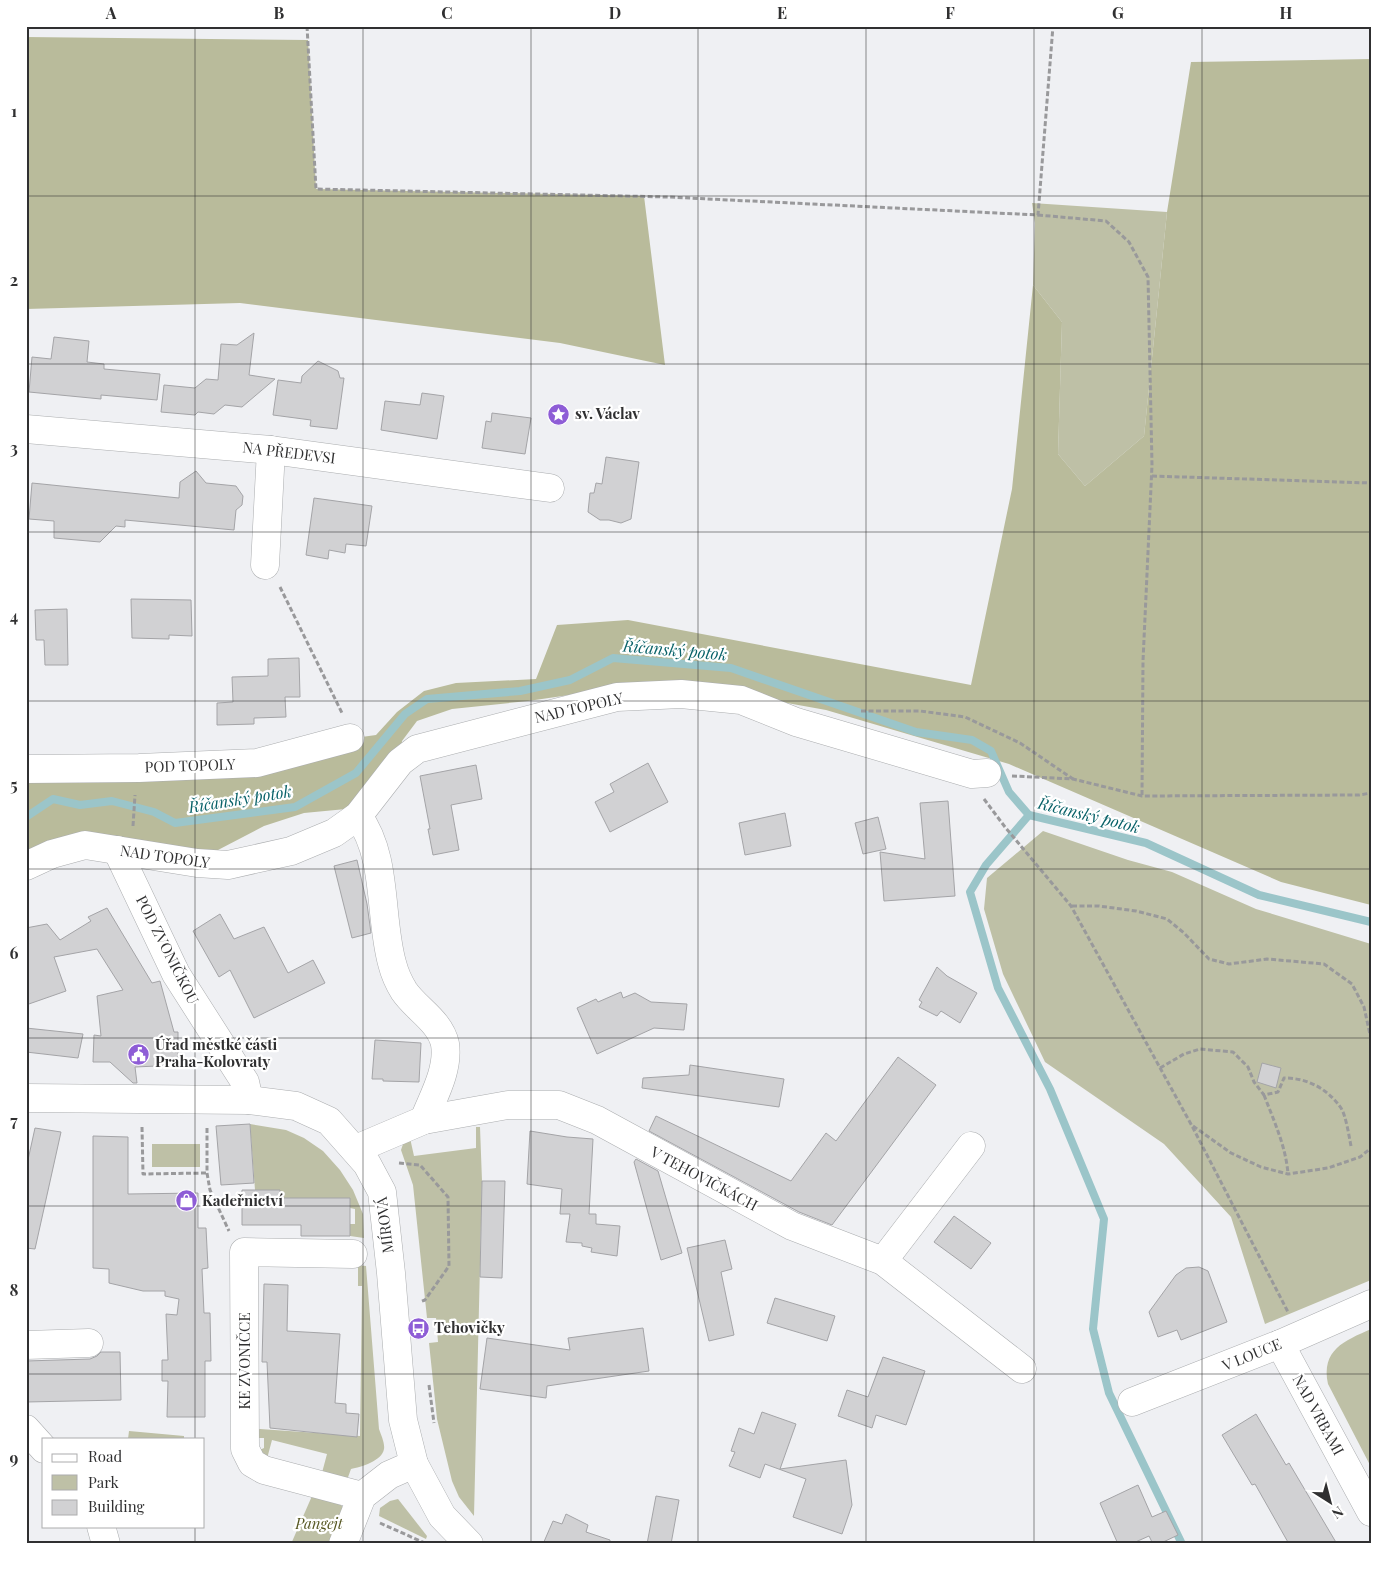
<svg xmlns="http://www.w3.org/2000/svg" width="1397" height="1570" font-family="'Playfair Display',serif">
<rect width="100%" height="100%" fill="#eff0f3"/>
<g fill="#bec0a6">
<polygon points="1032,203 1167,212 1144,436 1085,486 1058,454 1062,322 1033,285 1035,223"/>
<polygon points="1043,831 1128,860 1172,872 1256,909 1371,944 1371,1280 1265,1324 1231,1217 1164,1144 1045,1062 1003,974 984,909 987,878"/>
<polygon points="250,1124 286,1130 304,1138 323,1151 340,1170 353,1190 363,1214 364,1238 350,1236 350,1224 355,1224 355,1209 350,1208 350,1198 280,1199 280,1190 255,1190"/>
<polygon points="476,1127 480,1127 482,1181 474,1516 459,1497 452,1481 437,1419 429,1343 438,1342 436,1318 427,1318 413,1185 401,1150 404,1141 410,1138 414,1156 476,1148"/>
<rect x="152" y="1144" width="48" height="23"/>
<path d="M358,1265L366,1266L379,1429C381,1435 385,1443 384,1449C382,1461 361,1467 351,1469L343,1491L319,1484L327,1454L272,1440L264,1470L248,1455L264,1448V1438H245V1430L260,1429L360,1436L362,1286H358Z"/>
<path d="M1371,1329V1467L1328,1384C1321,1350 1344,1341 1371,1329Z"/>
<polygon points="129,1431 184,1436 184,1439 128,1439"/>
<polygon points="312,1496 336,1501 342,1506 343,1513 331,1544 291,1544"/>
<polygon points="398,1499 427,1536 426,1539 379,1516 380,1508 390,1501"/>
</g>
<g fill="#b9bb9b">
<polygon points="26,37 308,40 316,189 644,196 665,365 560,343 240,303 26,309"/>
<polygon points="1371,59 1371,905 1281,882 1009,764 826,710 666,681 528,701 452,709 417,721 402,741 400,762 346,809 304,813 264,826 218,850 197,863 130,851 26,866 26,769 139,768 376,735 397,712 424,691 456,683 536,679 557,625 628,620 971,685 1012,489 1033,285 1062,322 1058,454 1085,486 1144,436 1167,212 1191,62"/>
</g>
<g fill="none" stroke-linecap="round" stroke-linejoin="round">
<g stroke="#9bc5c9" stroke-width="8">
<polyline points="1029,815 986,865 970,892 998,988 1050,1089 1104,1219 1093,1329 1109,1393 1182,1544"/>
<polyline points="26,817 53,799 80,805 112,801 154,812 175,823 295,807 356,773 405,714 427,699 520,691 570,680 613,658 731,668 916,732 972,740 991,751 1009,792 1029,815 1146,843 1259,895 1371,922"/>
</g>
</g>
<g fill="#d1d1d3" stroke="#a4a4a7">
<polygon points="254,333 249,375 275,379 242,407 225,405 214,414 198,412 195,415 161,412 164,385 195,388 206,379 218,380 221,344 237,345"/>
<polygon points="54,337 89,341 87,362 104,364 104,369 160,374 157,400 101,395 101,399 29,392 32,357 51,359"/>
<polygon points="318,361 338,371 340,378 344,378 337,429 310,426 311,420 273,415 278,380 301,383 302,376"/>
<polygon points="422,393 444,396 437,439 381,430 385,401 420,405"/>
<polygon points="492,413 531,418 525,454 482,448 486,421 491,422"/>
<polygon points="606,457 639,462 631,519 621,523 609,520 600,520 588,512 590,493 594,493 596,483 602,484"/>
<polygon points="196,471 206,483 236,486 243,496 242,505 236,510 234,530 125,520 125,527 116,526 100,542 54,538 54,521 29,519 32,483 179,498 180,482"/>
<polygon points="314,498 372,506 366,546 346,544 345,553 329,550 328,559 306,555"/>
<polygon points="131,599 191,600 192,636 169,635 169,639 132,638"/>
<polygon points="67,609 68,665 45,665 44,640 36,640 35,610"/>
<polygon points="299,658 300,697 285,697 286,717 254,718 254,724 217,725 217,703 233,702 232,677 268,676 268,659"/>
<polygon points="648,763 668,802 610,832 595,802 614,792 610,784"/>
<polygon points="476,765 482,799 451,805 459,850 433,855 428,829 430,829 420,776"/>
<polygon points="948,801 955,896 884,901 880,852 925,859 920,803"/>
<polygon points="785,813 791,846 745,855 739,823"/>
<polygon points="878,817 886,849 863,854 855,823"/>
<polygon points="357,860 367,904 371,933 352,938 334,866"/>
<polygon points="107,908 152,983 160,981 174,1032 178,1032 178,1065 135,1067 137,1083 133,1083 110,1062 93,1062 94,1035 101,1036 97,996 123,990 97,949 54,957 66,991 26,1005 26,928 47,924 60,940 91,921 88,917"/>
<polygon points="220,914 234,939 264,927 288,973 313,960 325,983 254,1018 230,970 219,977 193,931"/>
<polygon points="937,967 947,976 977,993 960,1023 941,1011 937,1016 919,1007 922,1002 919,1000"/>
<polygon points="621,992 623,998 635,993 651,1002 687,1004 684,1030 654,1028 597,1054 577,1008 596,999 598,1002"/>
<polygon points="26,1028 83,1034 78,1058 26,1052"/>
<polygon points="375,1040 421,1043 419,1082 383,1081 383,1079 372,1079"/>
<polygon points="898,1057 936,1085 832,1225 799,1212 649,1131 656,1116 791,1181 826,1133 836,1141"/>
<polygon points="1262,1063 1281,1068 1276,1088 1257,1082"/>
<polygon points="690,1065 784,1079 779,1107 642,1088 643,1078 689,1075"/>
<polygon points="250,1124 254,1183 221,1185 216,1126"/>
<polygon points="35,1128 61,1132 35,1249 26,1248 26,1169"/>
<polygon points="530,1131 567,1137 593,1139 589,1214 596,1214 596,1224 620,1226 617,1256 591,1252 592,1248 582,1246 582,1243 566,1242 570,1214 560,1214 562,1189 527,1184"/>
<polygon points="93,1136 128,1137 128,1194 198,1193 198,1228 206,1228 208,1268 202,1269 204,1313 210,1313 211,1361 205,1361 205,1417 167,1417 168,1381 162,1381 162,1360 168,1360 166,1314 177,1315 179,1299 165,1296 165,1291 143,1291 109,1283 109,1269 93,1268"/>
<polygon points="636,1159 658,1171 682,1253 661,1260 634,1162"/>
<polygon points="482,1181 505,1181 502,1278 480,1277"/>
<polygon points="242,1190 280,1190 280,1198 350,1198 350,1236 301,1236 301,1225 242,1225"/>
<polygon points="954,1216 991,1243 971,1269 934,1242"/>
<polygon points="725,1240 732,1269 721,1272 734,1335 709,1341 687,1248"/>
<polygon points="1199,1267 1208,1271 1227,1322 1181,1340 1177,1330 1158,1337 1149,1312 1176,1275 1186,1268"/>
<polygon points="264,1284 288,1285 287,1331 340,1334 335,1403 346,1404 346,1413 359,1414 357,1437 270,1428 267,1362 262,1362"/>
<polygon points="775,1298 835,1316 827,1341 767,1323"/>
<polygon points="643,1328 649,1371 547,1386 546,1398 480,1389 487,1338 570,1350 568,1338"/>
<polygon points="101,1352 120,1352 121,1400 26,1402 26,1361 90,1359 97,1356"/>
<polygon points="883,1357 925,1371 906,1425 876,1415 872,1428 838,1416 847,1390 868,1397"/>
<polygon points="762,1412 796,1424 780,1469 846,1460 852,1505 842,1534 793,1517 806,1479 765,1464 760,1478 729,1466 735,1452 731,1451 739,1428 754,1434"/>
<polygon points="1256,1414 1286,1465 1289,1463 1337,1544 1289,1544 1255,1484 1252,1485 1222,1435"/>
<polygon points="1138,1485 1152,1517 1166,1511 1178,1535 1159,1544 1153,1544 1149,1536 1131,1544 1118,1544 1100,1503"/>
<polygon points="656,1496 679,1500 671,1544 647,1544"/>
<polygon points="566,1514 588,1525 586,1532 610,1540 610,1544 543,1544 553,1521 562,1524"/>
</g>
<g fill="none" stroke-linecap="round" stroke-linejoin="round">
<defs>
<g id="minor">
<polyline points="26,429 271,450 550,488"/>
<polyline points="265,565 271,450"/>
<polyline points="26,769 139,768 257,763 350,738"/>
<path d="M358,816C388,857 379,916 392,963C394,971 399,983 404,991C416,1009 440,1021 445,1044C449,1070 433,1097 424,1120"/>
<polyline points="117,850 176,974 245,1082 249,1100"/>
<polyline points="26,866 52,854 85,845 197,863 228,865 291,851 334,833 358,816 400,762 417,749 617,697 681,694 741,700 796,722 972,774 987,773"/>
<polyline points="26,1098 249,1100 296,1106 329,1121 367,1164 382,1192 391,1273 403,1420 414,1464 442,1516 469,1544"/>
<polyline points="356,1149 424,1120 508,1105 559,1105 597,1120 792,1226 883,1261 1022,1369"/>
<polyline points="353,1254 244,1252 245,1449 252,1463 264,1470 362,1496"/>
<polyline points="883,1261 971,1146"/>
<polyline points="1280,1344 1371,1512"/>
<polyline points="26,1345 89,1343"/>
<polyline points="1132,1402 1280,1344 1371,1304"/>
<polyline points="26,1429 44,1449"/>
<polyline points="101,1526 106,1544"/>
<polyline points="343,1544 362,1496 389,1475 414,1464"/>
</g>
</defs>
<use href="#minor" stroke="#abadaf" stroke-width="29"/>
<g stroke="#99999b" stroke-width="3" stroke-dasharray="5 2.5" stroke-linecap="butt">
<polyline points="307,26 316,189 668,197 1038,215 1053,26"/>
<polyline points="1038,215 1106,221 1129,242 1148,277 1152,465 1143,661 1142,796"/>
<polyline points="1152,476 1371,483"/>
<polyline points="280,587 342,713"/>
<polyline points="861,711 920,711 965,717 1020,743 1073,779"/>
<polyline points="1012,776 1073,779 1142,796 1359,795 1371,793"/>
<polyline points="984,799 1005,827 1071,906 1192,1126 1288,1312"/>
<polyline points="133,826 135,795"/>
<polyline points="1072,906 1099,906 1136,911 1167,919 1184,933 1209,959 1229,964 1267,959 1324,964 1352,984 1364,1007 1371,1039"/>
<path d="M1160,1068L1184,1054L1200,1049L1233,1052L1248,1067L1254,1082L1264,1095L1278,1092L1284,1078C1307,1078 1327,1088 1341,1108C1346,1116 1349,1136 1351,1146"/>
<path d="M1264,1095C1274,1121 1286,1147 1288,1174"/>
<polyline points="1193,1126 1231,1153 1261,1167 1288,1174 1328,1168 1360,1157 1371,1148"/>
<polyline points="142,1127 143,1174 207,1173"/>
<polyline points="207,1128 207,1173 210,1190 229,1231"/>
<polyline points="399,1163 420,1165 448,1197 449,1266 425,1300 420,1302"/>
<polyline points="429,1385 434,1423"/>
<polyline points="380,1523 427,1544"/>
</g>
<use href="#minor" stroke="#fff" stroke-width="28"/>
</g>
<path fill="none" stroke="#303031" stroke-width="1" stroke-opacity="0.55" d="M195,26V1439M363,26V1544M531,26V1544M698,26V1544M866,26V1544M1034,26V1544M1202,26V1544M26,196H1371M26,364H1371M26,532H1371M26,701H1371M26,869H1371M26,1038H1371M26,1206H1371M26,1374H1371M195,1526V1544"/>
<defs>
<symbol id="sight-disc" viewBox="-11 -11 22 22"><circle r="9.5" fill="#8e5dd6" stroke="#fff"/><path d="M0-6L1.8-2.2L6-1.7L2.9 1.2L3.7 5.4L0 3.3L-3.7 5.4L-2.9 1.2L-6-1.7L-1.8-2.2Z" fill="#fff"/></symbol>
<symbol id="civic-disc" viewBox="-11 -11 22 22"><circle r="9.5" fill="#8e5dd6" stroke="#fff"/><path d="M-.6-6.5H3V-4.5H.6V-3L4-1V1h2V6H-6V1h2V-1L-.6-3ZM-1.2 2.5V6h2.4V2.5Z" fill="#fff"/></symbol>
<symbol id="shop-disc" viewBox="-11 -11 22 22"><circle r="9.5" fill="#8e5dd6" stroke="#fff"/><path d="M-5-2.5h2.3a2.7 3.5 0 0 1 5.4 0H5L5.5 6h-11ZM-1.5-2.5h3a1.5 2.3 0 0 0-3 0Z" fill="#fff"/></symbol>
<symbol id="bus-disc" viewBox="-11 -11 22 22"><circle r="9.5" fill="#8e5dd6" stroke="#fff"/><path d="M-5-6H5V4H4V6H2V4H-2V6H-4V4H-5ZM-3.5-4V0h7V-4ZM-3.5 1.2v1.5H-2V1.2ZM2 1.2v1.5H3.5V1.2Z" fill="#fff"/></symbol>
</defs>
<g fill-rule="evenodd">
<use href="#sight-disc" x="546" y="402" width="25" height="25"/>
<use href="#civic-disc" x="126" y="1042" width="25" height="25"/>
<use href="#shop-disc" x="174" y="1188" width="25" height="25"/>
<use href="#bus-disc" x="406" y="1316" width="25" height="25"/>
</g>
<g text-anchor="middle" stroke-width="4.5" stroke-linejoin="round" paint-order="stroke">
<g font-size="15" font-weight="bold" fill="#303031" stroke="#fff" text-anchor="start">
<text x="575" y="419">sv. Václav</text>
<text x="155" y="1050">Úřad městké části<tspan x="155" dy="17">Praha-Kolovraty</tspan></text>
<text x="202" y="1206">Kadeřnictví</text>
<text x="434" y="1333">Tehovičky</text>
</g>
<g font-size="15" fill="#303031" stroke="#fff">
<text transform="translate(289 453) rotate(7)" y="5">NA PŘEDEVSI</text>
<text transform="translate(579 708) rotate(-13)" y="5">NAD TOPOLY</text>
<text transform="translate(190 766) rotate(-2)" y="5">POD TOPOLY</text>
<text transform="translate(165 857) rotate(8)" y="5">NAD TOPOLY</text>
<text transform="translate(167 950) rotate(63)" y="5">POD ZVONIČKOU</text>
<text transform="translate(704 1179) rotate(28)" y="5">V TEHOVIČKÁCH</text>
<text transform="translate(385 1225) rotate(-97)" y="5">MÍROVÁ</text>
<text transform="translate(1252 1355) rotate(-22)" y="5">V LOUCE</text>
<text transform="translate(245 1361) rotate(-90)" y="5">KE ZVONIČCE</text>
<text transform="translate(1318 1415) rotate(61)" y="5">NAD VRBAMI</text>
</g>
<g font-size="15" font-style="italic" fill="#565722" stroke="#fff">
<text x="319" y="1529">Pangejt</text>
</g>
<g font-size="16" font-style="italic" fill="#096269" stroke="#fff">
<text transform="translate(675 650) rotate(5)" y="6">Říčanský potok</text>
<text transform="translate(240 799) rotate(-9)" y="6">Říčanský potok</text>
<text transform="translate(1089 815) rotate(14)" y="6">Říčanský potok</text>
</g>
</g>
<rect width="1397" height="1570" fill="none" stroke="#ffffff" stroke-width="55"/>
<rect x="42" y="1438" width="162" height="90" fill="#ffffff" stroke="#acacad"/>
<rect x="52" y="1454" width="25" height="8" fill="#ffffff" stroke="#acacad"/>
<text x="88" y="1462" font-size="15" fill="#303031">Road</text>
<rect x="52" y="1475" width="25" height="15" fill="#bec0a6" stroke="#acacad"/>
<text x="88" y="1488" font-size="15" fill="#303031">Park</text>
<rect x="52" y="1500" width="25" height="15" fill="#d1d1d3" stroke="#acacad"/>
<text x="88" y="1512" font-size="15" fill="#303031">Building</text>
<g transform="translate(1330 1502) rotate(144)" stroke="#ffffff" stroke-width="4" paint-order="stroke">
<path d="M0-4L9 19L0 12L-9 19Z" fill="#303031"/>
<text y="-8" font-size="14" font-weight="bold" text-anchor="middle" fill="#303031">N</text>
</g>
<rect x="28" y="28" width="1342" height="1514" fill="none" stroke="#303031" stroke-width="2"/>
<g font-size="16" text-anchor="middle" font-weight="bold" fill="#303031">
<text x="111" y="19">A</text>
<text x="279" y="19">B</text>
<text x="447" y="19">C</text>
<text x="615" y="19">D</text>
<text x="782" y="19">E</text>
<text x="950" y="19">F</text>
<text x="1118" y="19">G</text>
<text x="1286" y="19">H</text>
<text x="14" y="117">1</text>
<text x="14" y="286">2</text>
<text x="14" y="454">3</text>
<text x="14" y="622">4</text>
<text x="14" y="791">5</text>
<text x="14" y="959">6</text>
<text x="14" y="1127">7</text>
<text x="14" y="1296">8</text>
<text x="14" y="1464">9</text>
</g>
</svg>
